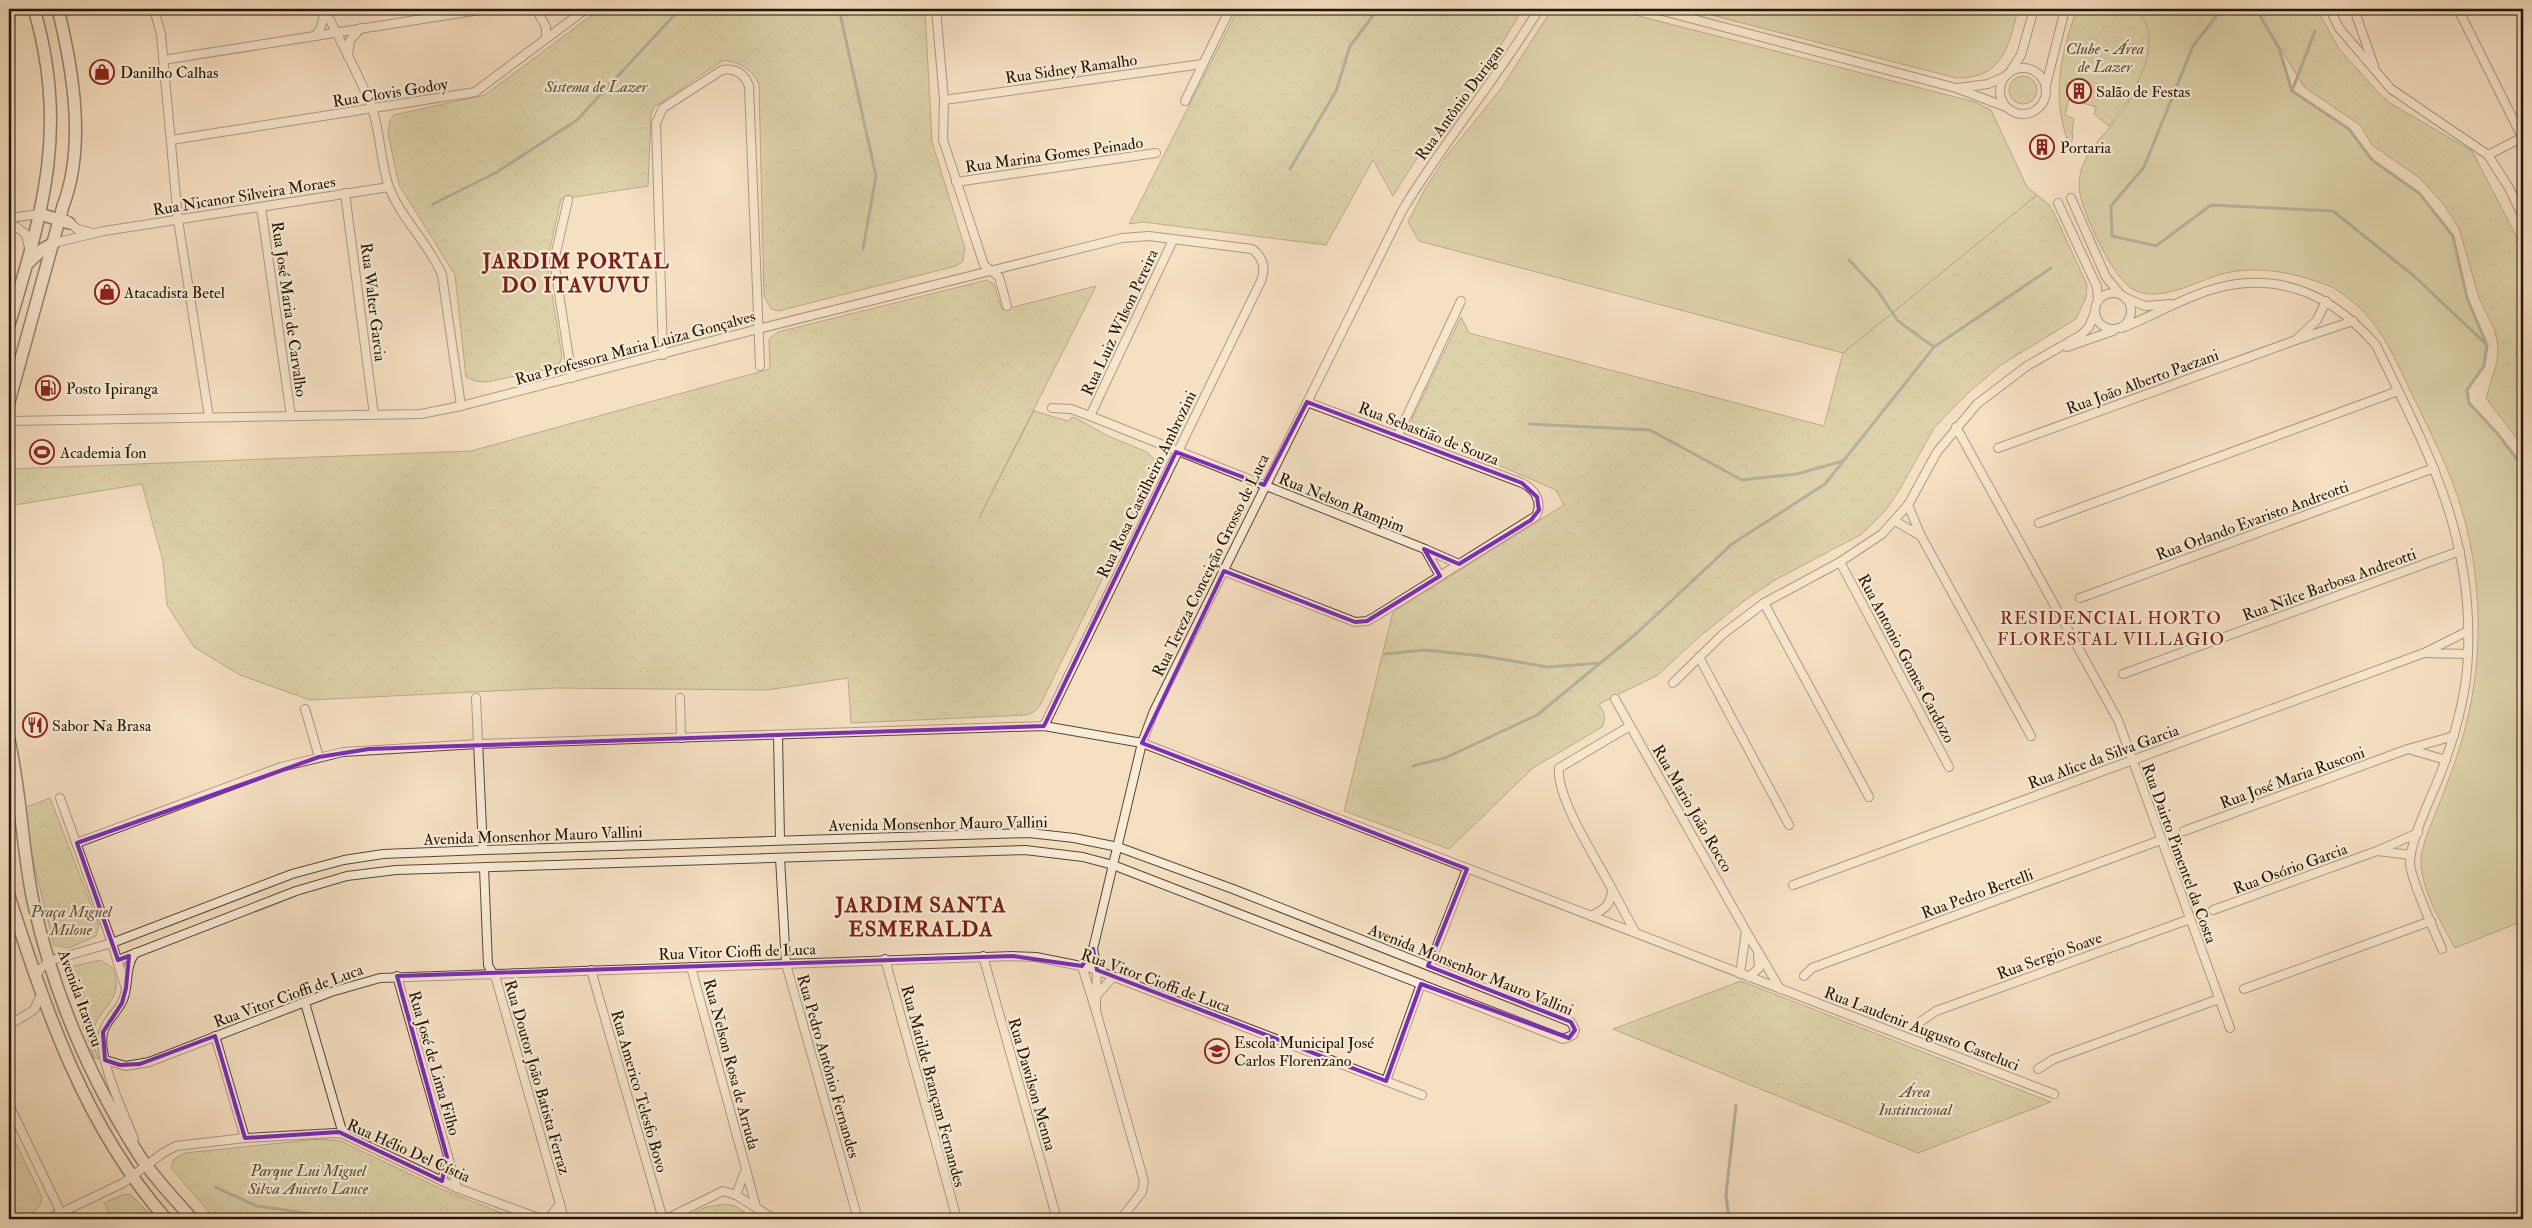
<svg xmlns="http://www.w3.org/2000/svg" width="2532" height="1228" font-family="'IM FELL Double Pica',serif">
<defs>
<pattern id="forest-crowns" width="20" height="18" patternUnits="userSpaceOnUse" patternTransform="scale(1.25)"><rect width="20" height="18" fill="#c2c18f"/><path d="M2 6a3 3 0 1 1 6 0M12 15a3 3 0 1 1 6 0" fill="none" stroke="#a7a57a"/></pattern>
</defs>
<rect width="100%" height="100%" fill="#f5e0c2"/>
<filter id="stains"><feTurbulence type="fractalNoise" baseFrequency=".004" numOctaves="4"/><feColorMatrix values="0 0 0 0 .2 0 0 0 0 .09 0 0 0 0 .02 0 0 0 .5 -.17"/></filter>
<radialGradient id="worn" r=".72"><stop offset=".6" stop-color="#630" stop-opacity="0"/><stop offset="1" stop-color="#630" stop-opacity=".3"/></radialGradient>
<g fill="#c2c18f" stroke="#746a48">
<polygon points="1552,9 1611,9 1975,102 1991,110 2027,187 2037,195 1843,353 1419,241 1408,222 1425,189 1445,158 1500,90"/>
<path d="M1688,9H2018C2009,47 2002,79 1956,78Z"/>
<path d="M2136,9H2256L2279,48L2291,91L2349,129L2372,160L2419,193L2453,236L2467,298L2487,345L2484,366L2467,390L2469,403L2497,433L2523,467V921L2455,948C2442,924 2420,888 2421,859C2421,853 2424,846 2425,840C2439,804 2455,767 2465,729C2486,650 2482,558 2452,481C2440,450 2424,420 2410,390C2393,355 2380,322 2348,298C2342,294 2337,289 2330,286C2300,275 2269,267 2237,271C2205,274 2166,305 2134,290C2114,280 2084,216 2080,194C2073,154 2111,133 2128,103C2134,91 2139,32 2141,14Z"/>
</g>
<g fill="url(#forest-crowns)" stroke="#746a48">
<path d="M600,9H925L932,142L965,248L963,261L956,266L778,311L771,309L764,296L759,84C751,69 741,63 724,60L654,107L651,114L648,186L561,199L547,262L562,357L558,367L487,382L475,381L466,377L455,275L399,185L388,133L390,121L394,115L485,95Z"/>
<polygon points="1238,9 1523,9 1483,74 1415,161 1393,196 1373,160 1326,245 1143,222 1129,224"/>
<path d="M2077,9H2136C2169,42 2132,97 2109,126L2094,114L2096,107L2069,99L2065,115L2074,119L2072,133L2073,139L2069,145C2051,97 2060,56 2077,9Z"/>
<polygon points="2256,9 2317,9 2339,49 2378,92 2390,103 2472,151 2523,249 2523,447 2486,398 2497,362 2498,346 2495,331 2479,298 2459,228 2444,205 2420,178 2372,145 2360,125 2304,87"/>
<circle cx="2023" cy="90" r="14"/>
<path d="M2037,195L2049,205L2054,213L2087,285L2086,298L2076,319L2001,365L1968,393L1934,428L1900,489L1886,510L1862,534L1775,580L1744,601L1699,637L1658,675L1599,704C1604,713 1607,717 1602,727L1533,768L1449,849L1344,811L1393,612L1564,505L1556,490L1417,430L1413,425L1412,419L1461,317L1469,333L1824,426L1843,353Z"/>
<polygon points="987,280 994,284 1002,310 1096,286 979,518 1034,411 1068,421 1072,417 1076,418 1108,436 1147,452 1156,461 1155,472 1040,705 1034,712 1026,715 851,723 848,678 767,690 555,688 310,700 240,675 194,647 167,605 163,561 142,484 9,506 9,469 471,451 770,369 769,339 778,332"/>
<polygon points="50,798 99,925 96,936 69,948 54,945 29,844 24,808"/>
<path d="M100,960L112,967C127,1000 99,1005 93,1032C91,1041 96,1051 99,1059L94,1058L66,975L70,967Z"/>
<polygon points="1741,981 2051,1102 1918,1153 1613,1029"/>
<path d="M9,1129L42,1197C41,1213 23,1219 9,1219Z"/>
<polygon points="319,1139 341,1141 439,1188 517,1219 215,1219 171,1168 174,1159 185,1153"/>
<polygon points="130,1194 155,1219 112,1219 104,1203 122,1195"/>
<polygon points="725,1204 735,1206 755,1219 682,1219 706,1207"/>
</g>
<g fill="none" stroke-linecap="round" stroke-linejoin="round">
<g stroke="#6c796b" stroke-width="3">
<polyline points="839,9 876,176 863,249"/>
<polyline points="2222,9 2193,46 2144,167 2111,206 2112,236 2156,246 2211,205 2333,211 2414,276 2487,345"/>
<polyline points="2256,9 2279,48 2292,91 2349,129 2372,160 2419,193 2453,236 2467,298 2487,345 2484,366 2467,390 2469,403 2497,433 2523,467"/>
<polyline points="2292,91 2315,31"/>
<polyline points="1290,169 1336,91 1350,46 1378,9"/>
<polyline points="433,204 497,172 577,120 680,9"/>
<polyline points="1849,260 1877,290 1898,321 1934,347"/>
<polyline points="1529,424 1650,430 1742,480 1797,474 1843,461"/>
<polyline points="1385,654 1425,650 1483,656 1548,667 1600,663"/>
<polyline points="1413,766 1445,758 1537,715 1637,633 1732,544 1825,484 1934,347 2051,268"/>
<polyline points="215,1187 257,1206 348,1219"/>
<polyline points="1729,1219 1726,1195 1736,1105"/>
</g>
<defs>
<g id="street">
<polyline points="154,9 161,34 178,220 209,417"/>
<path d="M324,9C341,41 359,75 372,108C381,134 380,162 389,187C401,219 429,243 442,275L461,406"/>
<polyline points="536,9 546,27 546,39"/>
<polyline points="936,9 944,100 943,140 984,265 999,277 1007,306"/>
<polyline points="1655,9 1956,88 2006,107"/>
<polyline points="2330,9 2339,28 2391,89 2488,155 2509,188 2523,217"/>
<polyline points="2354,9 2374,66"/>
<polyline points="2458,9 2522,137"/>
<polyline points="314,36 320,30 325,12"/>
<polyline points="348,56 350,40 361,28"/>
<polyline points="163,60 486,9"/>
<circle cx="2023" cy="91" r="23"/>
<polyline points="2012,69 2021,55 2034,9"/>
<polyline points="2046,85 2065,9"/>
<polyline points="1958,88 1988,84 2004,77"/>
<polyline points="944,100 1202,64"/>
<polyline points="1185,101 1230,9"/>
<polyline points="171,140 475,92 586,9"/>
<polyline points="2488,155 2523,137"/>
<polyline points="956,182 1156,153"/>
<polyline points="345,193 374,415"/>
<polyline points="2071,198 2106,277 2120,294"/>
<polyline points="568,200 554,261 572,378"/>
<polyline points="2058,203 2097,287 2098,301"/>
<polyline points="261,207 291,416"/>
<polyline points="9,218 40,214"/>
<polyline points="67,220 77,229 89,232"/>
<polyline points="9,222 26,234 29,248"/>
<polyline points="54,243 104,231 389,187"/>
<circle cx="2113" cy="311" r="18"/>
<polyline points="2126,298 2145,306 2170,304"/>
<polyline points="2326,301 2317,320 2296,340 2353,321"/>
<path d="M2122,328C2153,316 2186,296 2217,288C2283,271 2334,297 2376,345C2427,450 2473,533 2468,653C2467,695 2455,736 2440,775C2432,796 2409,842 2410,864C2412,883 2434,930 2442,949"/>
<polyline points="2067,347 2113,331"/>
<path d="M663,355L656,123L663,108L722,70C735,68 744,73 749,86L760,366"/>
<polyline points="1052,408 1071,409 1090,416 1425,549"/>
<polyline points="1090,416 1173,240"/>
<path d="M9,421L421,414L461,406L758,329L1122,238L1149,236L1252,249C1263,257 1266,268 1261,281L1044,726"/>
<polyline points="1956,427 2118,720 2230,1028"/>
<polyline points="1398,435 1461,301"/>
<polyline points="1998,448 2296,340"/>
<polyline points="1895,521 1921,536 1908,505"/>
<polyline points="2039,523 2398,391"/>
<polyline points="1921,536 2031,736"/>
<polyline points="1840,562 1949,767"/>
<path d="M1224,571L1355,622L1367,621L1376,616L1536,516C1543,502 1535,489 1522,483L1307,402"/>
<polyline points="1440,576 1425,549 1459,564"/>
<polyline points="2080,598 2434,468"/>
<polyline points="1764,603 1869,797"/>
<polyline points="2468,654 2424,653 2468,631"/>
<polyline points="1699,657 1789,825"/>
<polyline points="2123,674 2460,551"/>
<polyline points="1673,683 1723,634 1764,603 1840,562 1882,534 1908,505 1937,452 1977,404 2027,366 2081,335 2089,327 2095,312"/>
<polyline points="476,698 483,850"/>
<polyline points="680,698 681,738"/>
<polyline points="1615,699 1746,931"/>
<polyline points="305,709 319,757"/>
<polyline points="778,735 780,840"/>
<polyline points="2446,760 2408,749 2454,736"/>
<polyline points="60,798 112,943 124,983"/>
<polyline points="2184,831 2408,749"/>
<polyline points="77,843 281,767 343,752 478,744 1044,726 1142,743 2054,1094"/>
<polyline points="2411,855 2377,851 2418,833"/>
<polyline points="780,858 786,964 858,1219"/>
<polyline points="484,868 488,965 496,979 560,1204"/>
<polyline points="1793,885 2424,653"/>
<path d="M1612,889C1597,860 1556,798 1559,768L1630,726"/>
<polyline points="2213,910 2377,851"/>
<path d="M1591,916C1605,909 1611,905 1612,889L1635,932"/>
<path d="M1093,949L1142,743L1154,711L1402,211C1444,141 1497,79 1539,9"/>
<polyline points="983,956 1057,1219"/>
<polyline points="885,959 957,1219"/>
<polyline points="1429,966 1467,869"/>
<polyline points="691,967 746,1169"/>
<polyline points="591,970 663,1219"/>
<polyline points="1740,974 1746,931 1780,989"/>
<polyline points="397,976 457,1188"/>
<polyline points="1804,976 1812,968 2161,840"/>
<polyline points="1749,977 1759,968 1758,956"/>
<polyline points="36,978 40,969 49,961 112,943 292,874 344,860 383,854 483,850 1029,833 1074,838 1118,847 1233,889 1571,1022 1575,1030 1573,1035 1563,1039 1113,865 1083,857 1025,850 396,870 347,876 296,891 118,960"/>
<polyline points="2244,989 2431,921"/>
<polyline points="1096,996 1097,970 1093,949 1082,966 1096,1011 1096,996 1113,977"/>
<polyline points="305,1003 343,1134"/>
<polyline points="1096,1011 1144,1181 1142,1192 1121,1219"/>
<polyline points="1920,1022 1936,1011 2190,919"/>
<polyline points="9,1025 34,1010 41,995"/>
<polyline points="215,1036 245,1138"/>
<polyline points="105,1060 126,1066 149,1062 331,992 380,978 1013,956 1036,957 1091,968 1422,1095"/>
<polyline points="2038,1069 2054,1059 2219,999"/>
<polyline points="1386,1081 1421,984"/>
<polyline points="9,1105 64,1219"/>
<path d="M134,1139C124,1114 97,1057 103,1033C106,1019 120,1011 124,997C129,982 125,967 135,953"/>
<polyline points="442,1181 447,1159"/>
<polyline points="736,1195 746,1169 756,1207"/>
<polyline points="48,1219 123,1183 163,1153 176,1146 245,1138 335,1133 343,1134 457,1188 541,1219"/>
<polyline points="548,1219 560,1204 564,1219"/>
<polyline points="666,1219 723,1191 736,1195 774,1219"/>
</g>
<g id="secondary">
<polyline points="40,214 69,223"/>
<polyline points="28,263 43,249 54,243"/>
<path d="M9,325C43,211 69,127 34,9"/>
<path d="M9,402L63,206C86,146 73,70 58,9"/>
<path d="M9,740C21,793 22,848 33,901C53,992 89,1077 139,1155C154,1178 174,1198 192,1219"/>
<path d="M9,896C46,1011 85,1127 166,1219"/>
</g>
</defs>
<use href="#street" stroke="#594631" stroke-width="10"/>
<use href="#secondary" stroke="#251301" stroke-width="14"/>
<use href="#street" stroke="#f8ebd7" stroke-width="8"/>
<use href="#secondary" stroke="#f8ebd7" stroke-width="11"/>
</g>
<path d="M0 0H2532V1228H0ZM1307,402L1522,483L1537,497L1539,510L1531,520L1459,564L1424,549L1440,576L1367,621L1355,622L1224,571L1142,743L1467,869L1428,966L1571,1022L1575,1030L1569,1038L1421,984L1386,1081L1097,970L1093,949L1082,966L1013,956L397,976L447,1157L442,1181L339,1132L245,1138L215,1036L140,1064L120,1065L105,1060L103,1032L122,1003L126,988L129,956L118,960L77,843L319,757L369,749L1044,726L1176,452L1264,485Z" fill="#f5e0c2" fill-opacity=".55" fill-rule="evenodd"/>
<path fill="none" stroke="#7b2cbf" stroke-width="4" stroke-linejoin="round" d="M1307,402L1522,483L1537,497L1539,510L1531,520L1459,564L1424,549L1440,576L1367,621L1355,622L1224,571L1142,743L1467,869L1428,966L1571,1022L1575,1030L1569,1038L1421,984L1386,1081L1097,970L1093,949L1082,966L1013,956L397,976L447,1157L442,1181L339,1132L245,1138L215,1036L140,1064L120,1065L105,1060L103,1032L122,1003L126,988L129,956L118,960L77,843L319,757L369,749L1044,726L1176,452L1264,485Z"/>
<defs>
<symbol id="shop-ring" viewBox="-11 -11 22 22"><circle r="9.5" fill="#f8ebd7" stroke="#8f2418" stroke-width="1.5"/><path d="M-5-2.5h2.3a2.7 3.5 0 0 1 5.4 0H5L5.5 6h-11ZM-1.5-2.5h3a1.5 2.3 0 0 0-3 0Z" fill="#8f2418"/></symbol>
<symbol id="building-ring" viewBox="-11 -11 22 22"><circle r="9.5" fill="#f8ebd7" stroke="#8f2418" stroke-width="1.5"/><path d="M-4-6H4V6H1V3H-1V6H-4ZM-2.5-4.3h1.7v1.8h-1.7ZM.8-4.3h1.7v1.8H.8ZM-2.5-1h1.7V.8h-1.7ZM.8-1h1.7V.8H.8Z" fill="#8f2418"/></symbol>
<symbol id="fuel-ring" viewBox="-11 -11 22 22"><circle r="9.5" fill="#f8ebd7" stroke="#8f2418" stroke-width="1.5"/><path d="M-5.5-6h7V0h2V4h1.3V-2.5L3-4.5l.8-.8L6-3V5H2.5V1h-1V6h-7ZM-4.2-4.7v3.2H.2V-4.7Z" fill="#8f2418"/></symbol>
<symbol id="stadium-ring" viewBox="-11 -11 22 22"><circle r="9.5" fill="#f8ebd7" stroke="#8f2418" stroke-width="1.5"/><path d="M0-5a6.5 5 0 1 0 0 10a6.5 5 0 1 0 0-10ZM-3.5-1.8h7v3.6h-7Z" fill="#8f2418"/></symbol>
<symbol id="restaurant-ring" viewBox="-11 -11 22 22"><circle r="9.5" fill="#f8ebd7" stroke="#8f2418" stroke-width="1.5"/><path d="M-5-6h1v4h1v-4h1v4h1v-4h1v5L-1.5 .5V6h-2V.5L-5-1ZM5-6V6H3V1.5H1.5Q1.5-4 5-6Z" fill="#8f2418"/></symbol>
<symbol id="school-ring" viewBox="-11 -11 22 22"><circle r="9.5" fill="#f8ebd7" stroke="#8f2418" stroke-width="1.5"/><path d="M0-5L7-2L0 1L-7-2ZM-4 1L0 2.5L4 1V4Q0 6-4 4Z" fill="#8f2418"/></symbol>
</defs>
<g fill-rule="evenodd">
<use href="#shop-ring" x="88" y="58" width="28" height="28"/>
<use href="#building-ring" x="2065" y="77" width="28" height="28"/>
<use href="#building-ring" x="2028" y="133" width="28" height="28"/>
<use href="#shop-ring" x="93" y="278" width="28" height="28"/>
<use href="#fuel-ring" x="34" y="374" width="28" height="28"/>
<use href="#stadium-ring" x="28" y="438" width="28" height="28"/>
<use href="#restaurant-ring" x="21" y="711" width="28" height="28"/>
<use href="#school-ring" x="1203" y="1037" width="28" height="28"/>
</g>
<g text-anchor="middle" stroke-width="4.5" stroke-linejoin="round" paint-order="stroke">
<g font-size="16" font-style="italic" fill="#5c5033" stroke="#f8ebd7">
<text x="2105" y="54">Clube - Área<tspan x="2105" dy="18">de Lazer</tspan></text>
<text x="596" y="92">Sistema de Lazer</text>
<text x="71" y="917">Praça Miguel<tspan x="71" dy="18">Milone</tspan></text>
<text x="1915" y="1097">Área<tspan x="1915" dy="18">Institucional</tspan></text>
<text x="308" y="1176">Parque Lui Miguel<tspan x="308" dy="18">Silva Aniceto Lance</tspan></text>
</g>
<g font-size="16" fill="#251301" stroke="#f8ebd7">
<text transform="translate(1071 68) rotate(-8)" y="6">Rua Sidney Ramalho</text>
<text transform="translate(390 92) rotate(-9)" y="6">Rua Clovis Godoy</text>
<text transform="translate(1459 102) rotate(-54)" y="6">Rua Antônio Durigan</text>
<text transform="translate(1054 154) rotate(-8)" y="6">Rua Marina Gomes Peinado</text>
<text transform="translate(244 195) rotate(-9)" y="6">Rua Nicanor Silveira Moraes</text>
<text transform="translate(374 302) rotate(83)" y="6">Rua Walter Garcia</text>
<text transform="translate(290 309) rotate(82)" y="6">Rua José Maria de Carvalho</text>
<text transform="translate(1119 322) rotate(-65)" y="6">Rua Luiz Wilson Pereira</text>
<text transform="translate(635 347) rotate(-15)" y="6">Rua Professora Maria Luiza Gonçalves</text>
<text transform="translate(2142 381) rotate(-20)" y="6">Rua João Alberto Paezani</text>
<text transform="translate(1429 433) rotate(21)" y="6">Rua Sebastião de Souza</text>
<text transform="translate(1146 484) rotate(-64)" y="6">Rua Rosa Castilheiro Ambrozini</text>
<text transform="translate(1342 502) rotate(22)" y="6">Rua Nelson Rampim</text>
<text transform="translate(2252 520) rotate(-20)" y="6">Rua Orlando Evaristo Andreotti</text>
<text transform="translate(1210 565) rotate(-64)" y="6">Rua Tereza Conceição Grosso de Luca</text>
<text transform="translate(2329 584) rotate(-20)" y="6">Rua Nilce Barbosa Andreotti</text>
<text transform="translate(1907 658) rotate(62)" y="6">Rua Antonio Gomes Cardozo</text>
<text transform="translate(2103 756) rotate(-20)" y="6">Rua Alice da Silva Garcia</text>
<text transform="translate(2292 777) rotate(-20)" y="6">Rua José Maria Rusconi</text>
<text transform="translate(1693 808) rotate(60)" y="6">Rua Mario João Rocco</text>
<text transform="translate(938 823) rotate(-1)" y="6">Avenida Monsenhor Mauro Vallini</text>
<text transform="translate(533 835) rotate(-2)" y="6">Avenida Monsenhor Mauro Vallini</text>
<text transform="translate(2180 853) rotate(70)" y="6">Rua Dairto Pimentel da Costa</text>
<text transform="translate(2290 868) rotate(-20)" y="6">Rua Osório Garcia</text>
<text transform="translate(1977 893) rotate(-20)" y="6">Rua Pedro Bertelli</text>
<text transform="translate(737 951) rotate(-2)" y="6">Rua Vitor Cioffi de Luca</text>
<text transform="translate(2049 955) rotate(-20)" y="6">Rua Sergio Soave</text>
<text transform="translate(1471 969) rotate(22)" y="6">Avenida Monsenhor Mauro Vallini</text>
<text transform="translate(1156 980) rotate(20)" y="6">Rua Vitor Cioffi de Luca</text>
<text transform="translate(288 995) rotate(-20)" y="6">Rua Vitor Cioffi de Luca</text>
<text transform="translate(81 998) rotate(70)" y="6">Avenida Itavuvu</text>
<text transform="translate(1922 1028) rotate(21)" y="6">Rua Laudenir Augusto Casteluci</text>
<text transform="translate(435 1063) rotate(74)" y="6">Rua José de Lima Filho</text>
<text transform="translate(732 1064) rotate(75)" y="6">Rua Nelson Rosa de Arruda</text>
<text transform="translate(829 1066) rotate(74)" y="6">Rua Pedro Antônio Fernandes</text>
<text transform="translate(538 1077) rotate(74)" y="6">Rua Doutor João Batista Ferraz</text>
<text transform="translate(1033 1084) rotate(74)" y="6">Rua Dawilson Menna</text>
<text transform="translate(934 1086) rotate(75)" y="6">Rua Matilde Brançam Fernandes</text>
<text transform="translate(640 1091) rotate(74)" y="6">Rua Americo Telesfo Bovo</text>
<text transform="translate(409 1150) rotate(24)" y="6">Rua Hélio Del Cístia</text>
</g>
<g font-size="16" fill="#251301" stroke="#f8ebd7" text-anchor="start">
<text x="120" y="78">Danilho Calhas</text>
<text x="2096" y="97">Salão de Festas</text>
<text x="2060" y="153">Portaria</text>
<text x="124" y="298">Atacadista Betel</text>
<text x="66" y="394">Posto Ipiranga</text>
<text x="60" y="458">Academia Íon</text>
<text x="52" y="731">Sabor Na Brasa</text>
<text x="1234" y="1048">Escola Municipal José<tspan x="1234" dy="18">Carlos Florenzano</tspan></text>
</g>
<g font-size="18" letter-spacing="1" fill="#7a1f14" stroke="#f8ebd7">
<text x="2111" y="624">RESIDENCIAL HORTO<tspan x="2111" dy="21">FLORESTAL VILLAGIO</tspan></text>
</g>
<g font-size="21" font-weight="bold" letter-spacing="1" fill="#7a1f14" stroke="#f8ebd7">
<text x="576" y="268">JARDIM PORTAL<tspan x="576" dy="24">DO ITAVUVU</tspan></text>
<text x="921" y="912">JARDIM SANTA<tspan x="921" dy="24">ESMERALDA</tspan></text>
</g>
</g>
<rect width="2532" height="1228" fill="none" stroke="#f5e0c2" stroke-width="30"/>
<rect x="10" y="10" width="2512" height="1208" fill="none" stroke="#251301" stroke-width="2.5"/>
<rect x="15" y="15" width="2502" height="1198" fill="none" stroke="#251301"/>
<rect width="100%" height="100%" filter="url(#stains)"/>
<rect width="100%" height="100%" fill="url(#worn)"/>
</svg>
